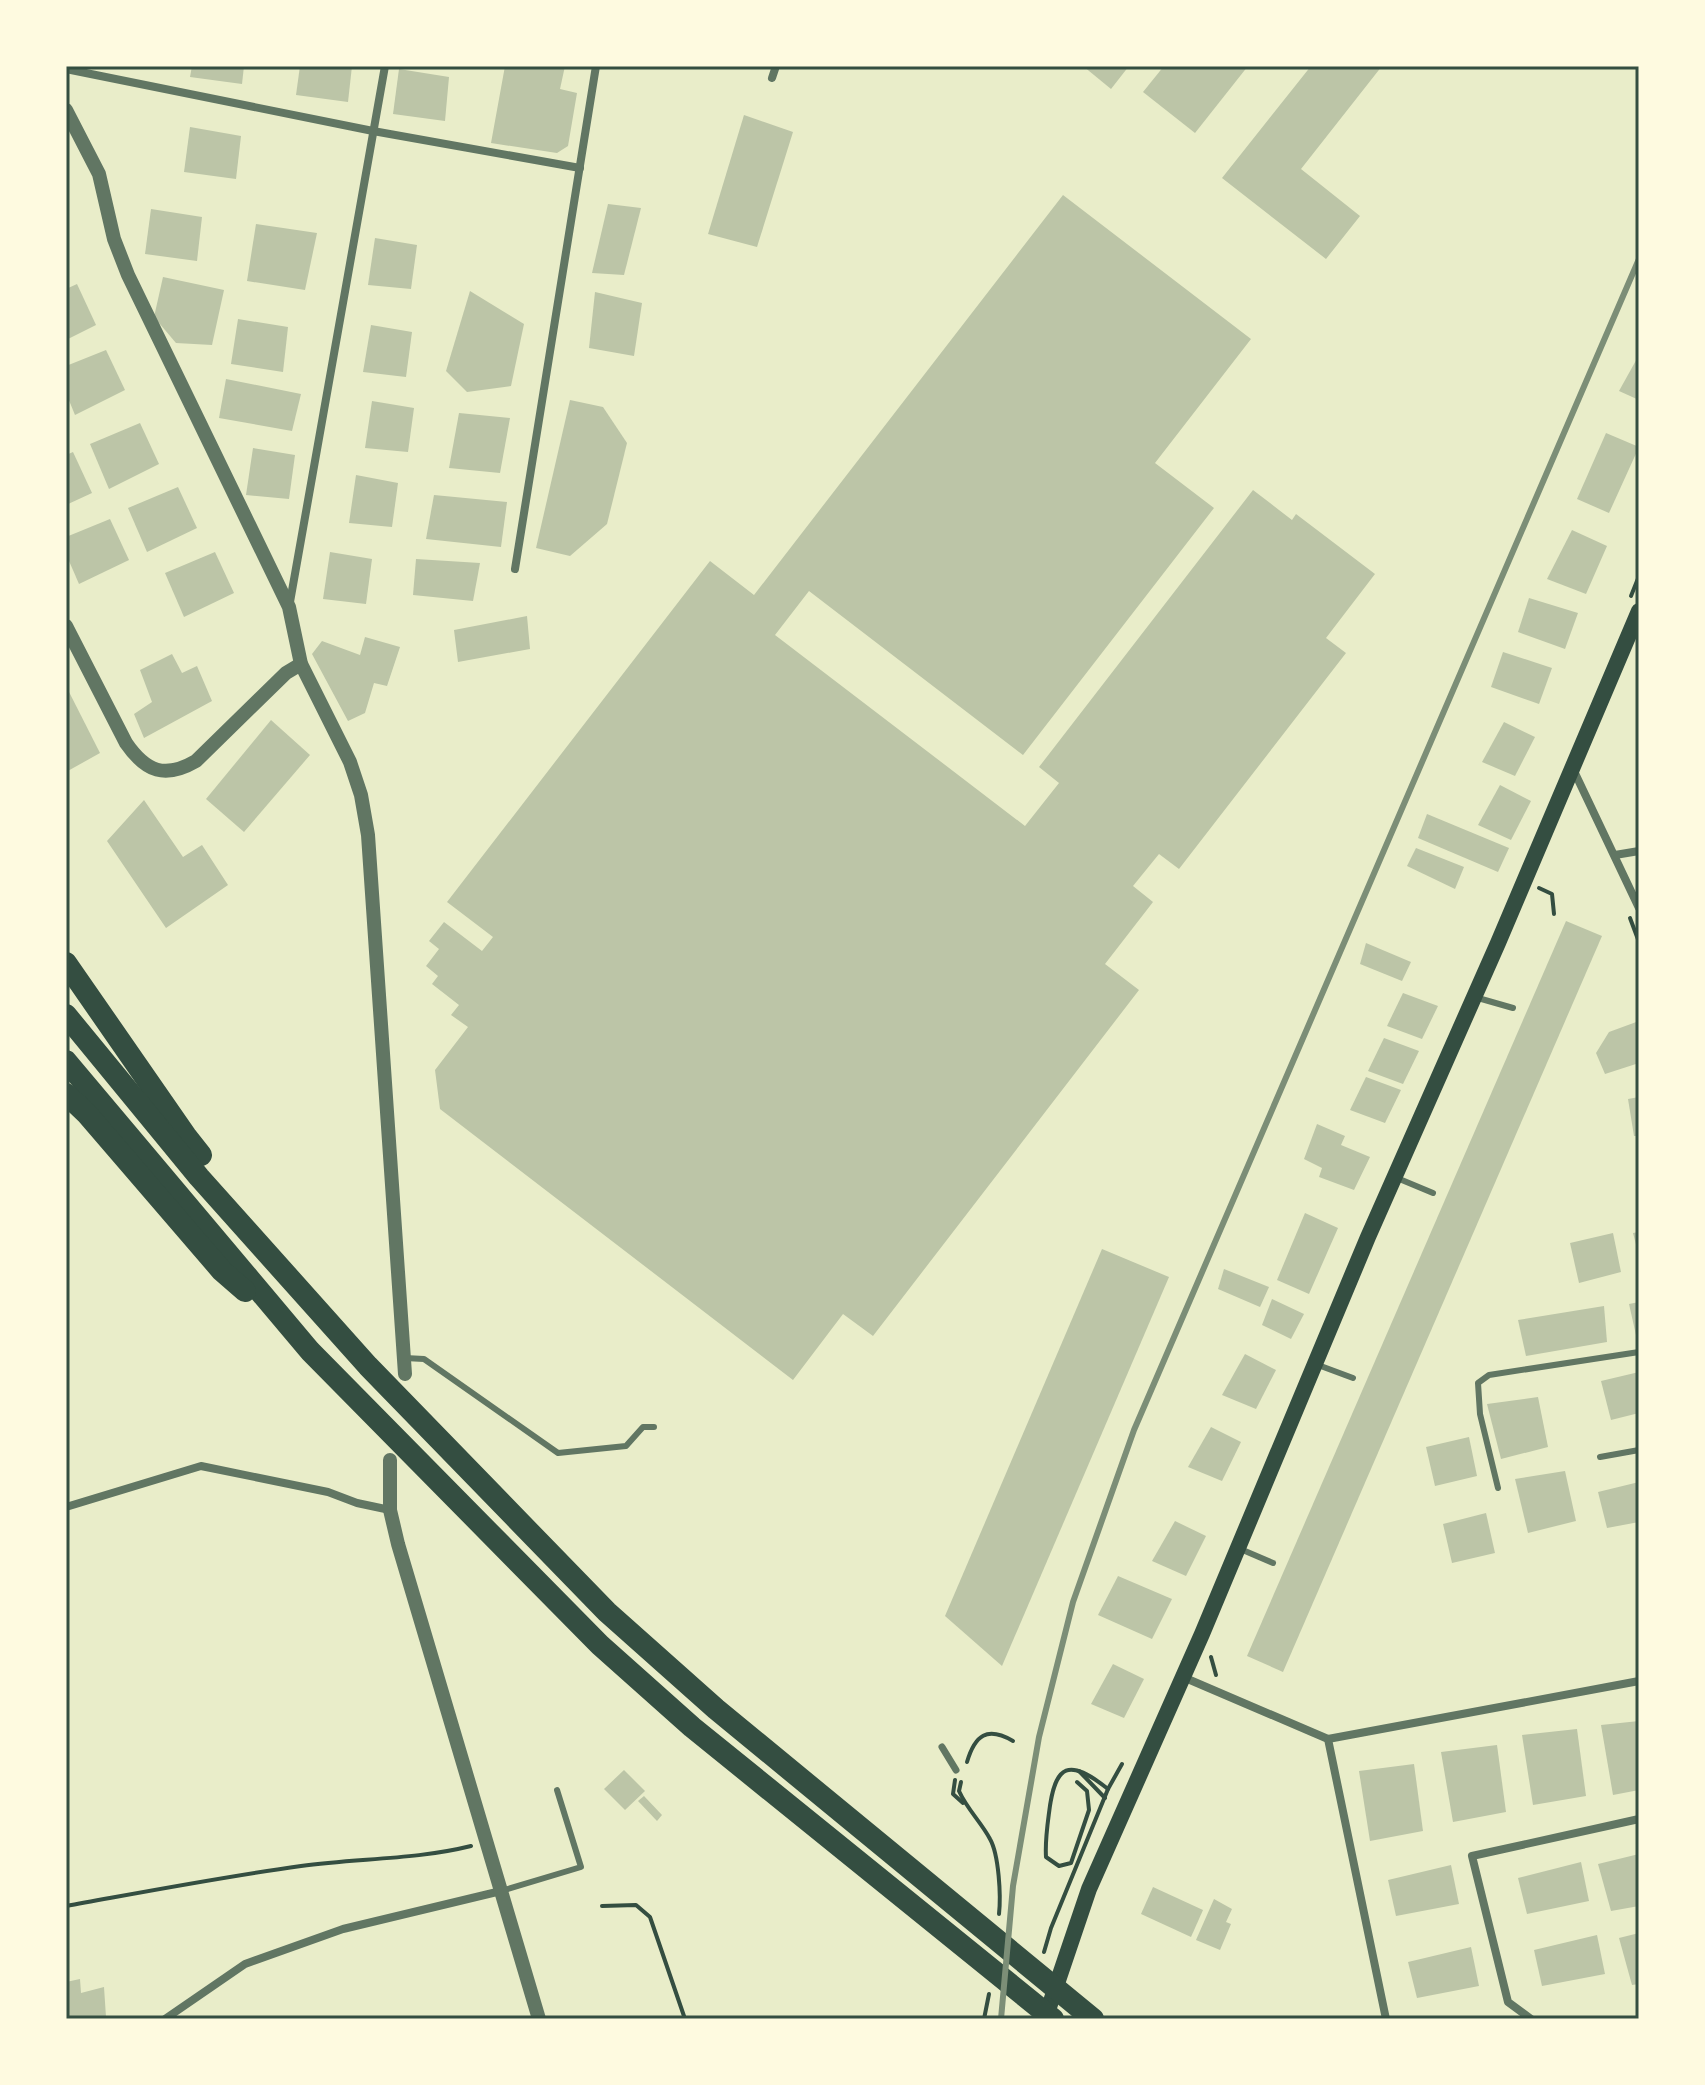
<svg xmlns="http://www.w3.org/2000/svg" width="1705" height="2085" font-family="'Exo 2',sans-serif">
<rect width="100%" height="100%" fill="#e9edc9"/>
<g fill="#bcc5a7">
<polygon points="192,66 244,66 242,84 190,77"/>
<polygon points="300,66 352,66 348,102 296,95"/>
<polygon points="505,66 565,66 560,89 577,93 568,146 557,153 491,143"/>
<polygon points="1083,66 1129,66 1111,89"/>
<polygon points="1164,66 1248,66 1195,133 1143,92"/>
<polygon points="1311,66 1382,66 1301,169 1360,216 1326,259 1222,178"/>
<polygon points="399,69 449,77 445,121 393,114"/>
<polygon points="744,115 793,132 757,247 708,234"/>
<polygon points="190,127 241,136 236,179 184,172"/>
<polygon points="1063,195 1251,339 1155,463 1214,508 1023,755 809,591 775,635 1025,826 1059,783 1039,767 1253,490 1292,520 1296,514 1375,574 1326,638 1346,653 1179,869 1159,854 1133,886 1153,902 1105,964 1139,990 873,1336 843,1314 793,1380 440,1109 435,1070 468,1027 451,1015 459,1005 432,984 438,976 426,966 439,949 429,941 444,922 482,951 493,937 447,902 710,561 754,595"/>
<polygon points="608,204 641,208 624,275 592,273"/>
<polygon points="151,209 202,217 197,261 145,254"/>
<polygon points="256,224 317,233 305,290 247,281"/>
<polygon points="375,238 417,245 411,289 368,285"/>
<polygon points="163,277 224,290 212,345 176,343 154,317"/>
<polygon points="77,284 96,325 66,340 66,289"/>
<polygon points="470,291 524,324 511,386 467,392 446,371"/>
<polygon points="595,292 642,303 634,356 589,348"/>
<polygon points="238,319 288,327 283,372 231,364"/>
<polygon points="371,325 412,332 406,377 363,372"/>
<polygon points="106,350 125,390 75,415 66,393 66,366"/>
<polygon points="1639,355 1639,400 1619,391"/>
<polygon points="226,379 301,394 292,431 219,418"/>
<polygon points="570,400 603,407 627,443 607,524 570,556 536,548"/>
<polygon points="372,401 414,408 408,452 365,448"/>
<polygon points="459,413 510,418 500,473 449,468"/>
<polygon points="140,423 159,464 109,489 90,444"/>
<polygon points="1606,433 1639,447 1609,513 1577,499"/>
<polygon points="253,448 295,455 289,499 246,495"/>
<polygon points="73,452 92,493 66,505 66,455"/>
<polygon points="356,475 398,483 392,527 349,523"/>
<polygon points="178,487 197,528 147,552 128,508"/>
<polygon points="434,495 507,502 501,547 426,539"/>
<polygon points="110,519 129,560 79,584 66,554 66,537"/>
<polygon points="1572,530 1607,546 1586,594 1547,579"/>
<polygon points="215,552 234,593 184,617 165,573"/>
<polygon points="330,552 372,559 366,604 323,599"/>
<polygon points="416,559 480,563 473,601 413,595"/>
<polygon points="1529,598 1578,613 1565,649 1518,632"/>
<polygon points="527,616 530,649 458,662 454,630"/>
<polygon points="365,637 400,647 387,686 374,683 365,713 348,721 312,654 322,641 360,655"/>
<polygon points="1503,652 1552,668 1539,704 1491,687"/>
<polygon points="172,654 182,673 197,666 212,701 144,738 134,714 152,702 140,670"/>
<polygon points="66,686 100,753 66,772"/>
<polygon points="271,720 310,755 244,832 206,799"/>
<polygon points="1504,722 1535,737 1515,776 1482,762"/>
<polygon points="1500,785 1531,801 1511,840 1478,825"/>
<polygon points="144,800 183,857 202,845 228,885 166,928 107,841"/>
<polygon points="1427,814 1509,848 1498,872 1418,838"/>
<polygon points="1416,848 1464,867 1455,889 1407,866"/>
<polygon points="1566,921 1602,936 1283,1672 1247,1656"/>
<polygon points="1366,943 1411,962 1402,981 1360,964"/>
<polygon points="1403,993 1438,1006 1422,1039 1387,1026"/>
<polygon points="1639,1021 1639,1063 1605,1074 1596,1053 1609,1032"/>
<polygon points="1384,1038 1419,1051 1403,1084 1368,1071"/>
<polygon points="1366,1077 1401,1090 1385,1123 1350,1110"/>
<polygon points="1639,1097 1639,1136 1634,1136 1628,1099"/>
<polygon points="1317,1124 1345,1136 1341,1145 1370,1157 1354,1190 1319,1177 1322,1168 1304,1159"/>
<polygon points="1305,1213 1338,1228 1309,1294 1277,1280"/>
<polygon points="1639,1232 1639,1252 1638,1252 1633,1233"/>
<polygon points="1613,1233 1621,1272 1579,1283 1570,1243"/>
<polygon points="1102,1249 1169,1277 1002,1666 945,1616"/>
<polygon points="1224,1269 1269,1287 1260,1307 1218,1289"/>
<polygon points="1272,1299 1304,1314 1291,1339 1262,1325"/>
<polygon points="1639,1302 1639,1344 1638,1344 1629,1304"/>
<polygon points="1604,1306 1607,1342 1526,1356 1518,1320"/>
<polygon points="1245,1354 1276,1370 1256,1409 1222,1395"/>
<polygon points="1639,1372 1639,1413 1611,1420 1601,1381"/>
<polygon points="1538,1397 1548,1447 1501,1459 1487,1404"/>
<polygon points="1211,1427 1241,1442 1222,1481 1188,1467"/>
<polygon points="1469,1437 1477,1476 1435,1486 1426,1447"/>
<polygon points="1565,1471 1576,1521 1528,1533 1515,1479"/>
<polygon points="1639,1482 1639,1522 1607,1528 1598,1492"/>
<polygon points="1486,1513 1495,1553 1452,1563 1443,1524"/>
<polygon points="1175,1521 1206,1536 1186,1576 1152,1561"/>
<polygon points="1118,1576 1172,1599 1152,1639 1098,1615"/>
<polygon points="1113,1664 1144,1679 1124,1718 1091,1704"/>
<polygon points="1639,1721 1639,1790 1613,1795 1601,1725"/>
<polygon points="1577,1729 1586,1796 1533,1805 1522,1735"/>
<polygon points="1497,1745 1506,1812 1453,1822 1441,1752"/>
<polygon points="1414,1764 1423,1831 1370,1841 1359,1771"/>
<polygon points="624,1770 645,1791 625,1810 604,1789"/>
<polygon points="644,1796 662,1815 657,1821 638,1801"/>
<polygon points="1639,1854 1639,1906 1611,1911 1598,1864"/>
<polygon points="1581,1862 1589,1901 1527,1914 1518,1878"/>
<polygon points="1451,1865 1459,1904 1396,1916 1388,1880"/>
<polygon points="1153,1887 1203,1910 1191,1937 1141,1914"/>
<polygon points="1214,1899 1232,1909 1226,1922 1231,1924 1220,1950 1196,1940"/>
<polygon points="1639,1933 1639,1984 1632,1985 1619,1938"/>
<polygon points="1597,1935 1605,1974 1542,1986 1534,1950"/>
<polygon points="1471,1947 1479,1986 1417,1998 1408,1962"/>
<polygon points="80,1979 81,1993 104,1987 106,2017 85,2019 84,2016 66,2019 66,1982"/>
</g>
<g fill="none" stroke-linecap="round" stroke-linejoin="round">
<g stroke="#344e41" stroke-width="4">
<polyline points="1631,596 1639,576"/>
<polyline points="1539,888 1552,894 1554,914"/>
<polyline points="1630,918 1639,942"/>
<polyline points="1211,1657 1216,1675"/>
<path d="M967,1762C975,1735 987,1726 1013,1741"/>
<polyline points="1079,1771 1105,1798"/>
<polyline points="955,1780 953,1794 963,1803"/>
<path d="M961,1782L959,1791C967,1809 981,1822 990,1839C999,1855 1001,1896 999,1914"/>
<path d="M1077,1782L1087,1791L1089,1810L1071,1863L1059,1866L1046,1857C1045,1842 1047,1828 1049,1813C1055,1763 1069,1758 1108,1789"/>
<path d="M66,1906C144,1892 222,1877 301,1866C357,1858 415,1860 471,1846"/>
<polyline points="602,1906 636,1905 650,1917 685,2019"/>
<polyline points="1044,1952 1051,1928 1108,1789 1122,1764"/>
<polyline points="984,2019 989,1994"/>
</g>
<g stroke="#617663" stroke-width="6">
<polyline points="1478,998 1513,1008"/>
<polyline points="1397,1178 1433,1193"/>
<polyline points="405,1358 424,1359 558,1453 626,1446 643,1427 654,1427"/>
<polyline points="1318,1365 1353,1378"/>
<polyline points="1600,1457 1639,1450"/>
<polyline points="1498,1488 1480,1414 1478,1383 1489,1375 1639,1352"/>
<polyline points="1238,1548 1273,1563"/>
<polyline points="501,1891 581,1867 557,1790"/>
</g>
<polyline stroke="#617663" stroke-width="7" points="942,1747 956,1770"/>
<g stroke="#617663" stroke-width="8">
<polyline points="66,69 373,131 580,168"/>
<polyline points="772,78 776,66"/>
<polyline points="515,569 596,66"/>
<polyline points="290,602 385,66"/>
<polyline points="1573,769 1639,908"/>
<polyline points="1615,855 1639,851"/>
<polyline points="66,1507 201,1466 328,1492 357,1503 390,1510"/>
<polyline points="1183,1677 1328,1739 1386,2019"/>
<polyline points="1328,1739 1639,1681"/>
<polyline points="165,2019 245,1964 343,1929 501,1891"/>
<polyline points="1531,2019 1508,2002 1472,1856 1639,1819"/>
</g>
<g stroke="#617663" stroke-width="14">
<polyline points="66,110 99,174 114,239 128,275 289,607 301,664 350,762 361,795 368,835 405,1374"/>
<path d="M66,626L126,743C146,772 165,779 196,761L286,673L301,664"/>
<polyline points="390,1460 390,1510 398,1544 539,2019"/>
</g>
<polyline stroke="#344e41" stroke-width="16" points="1045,2019 1089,1889 1202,1634 1368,1237 1498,943 1639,611"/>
<g stroke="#344e41" stroke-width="22">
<polyline points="66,963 186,1136 201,1155"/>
<polyline points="66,1015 199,1177 368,1366 607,1612 716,1709 1093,2019"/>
<polyline points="66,1061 310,1351 600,1645 692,1727 1053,2019"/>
<polyline points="66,1094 87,1114 222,1271 245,1291"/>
</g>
<polyline stroke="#7c8e77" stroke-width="6" points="1001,2019 1013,1886 1039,1737 1073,1602 1134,1430 1639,259"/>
</g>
<rect width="1705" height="2085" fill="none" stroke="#fefae0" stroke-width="136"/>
<rect x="68" y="68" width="1569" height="1949" fill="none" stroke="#344e41" stroke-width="3"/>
</svg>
